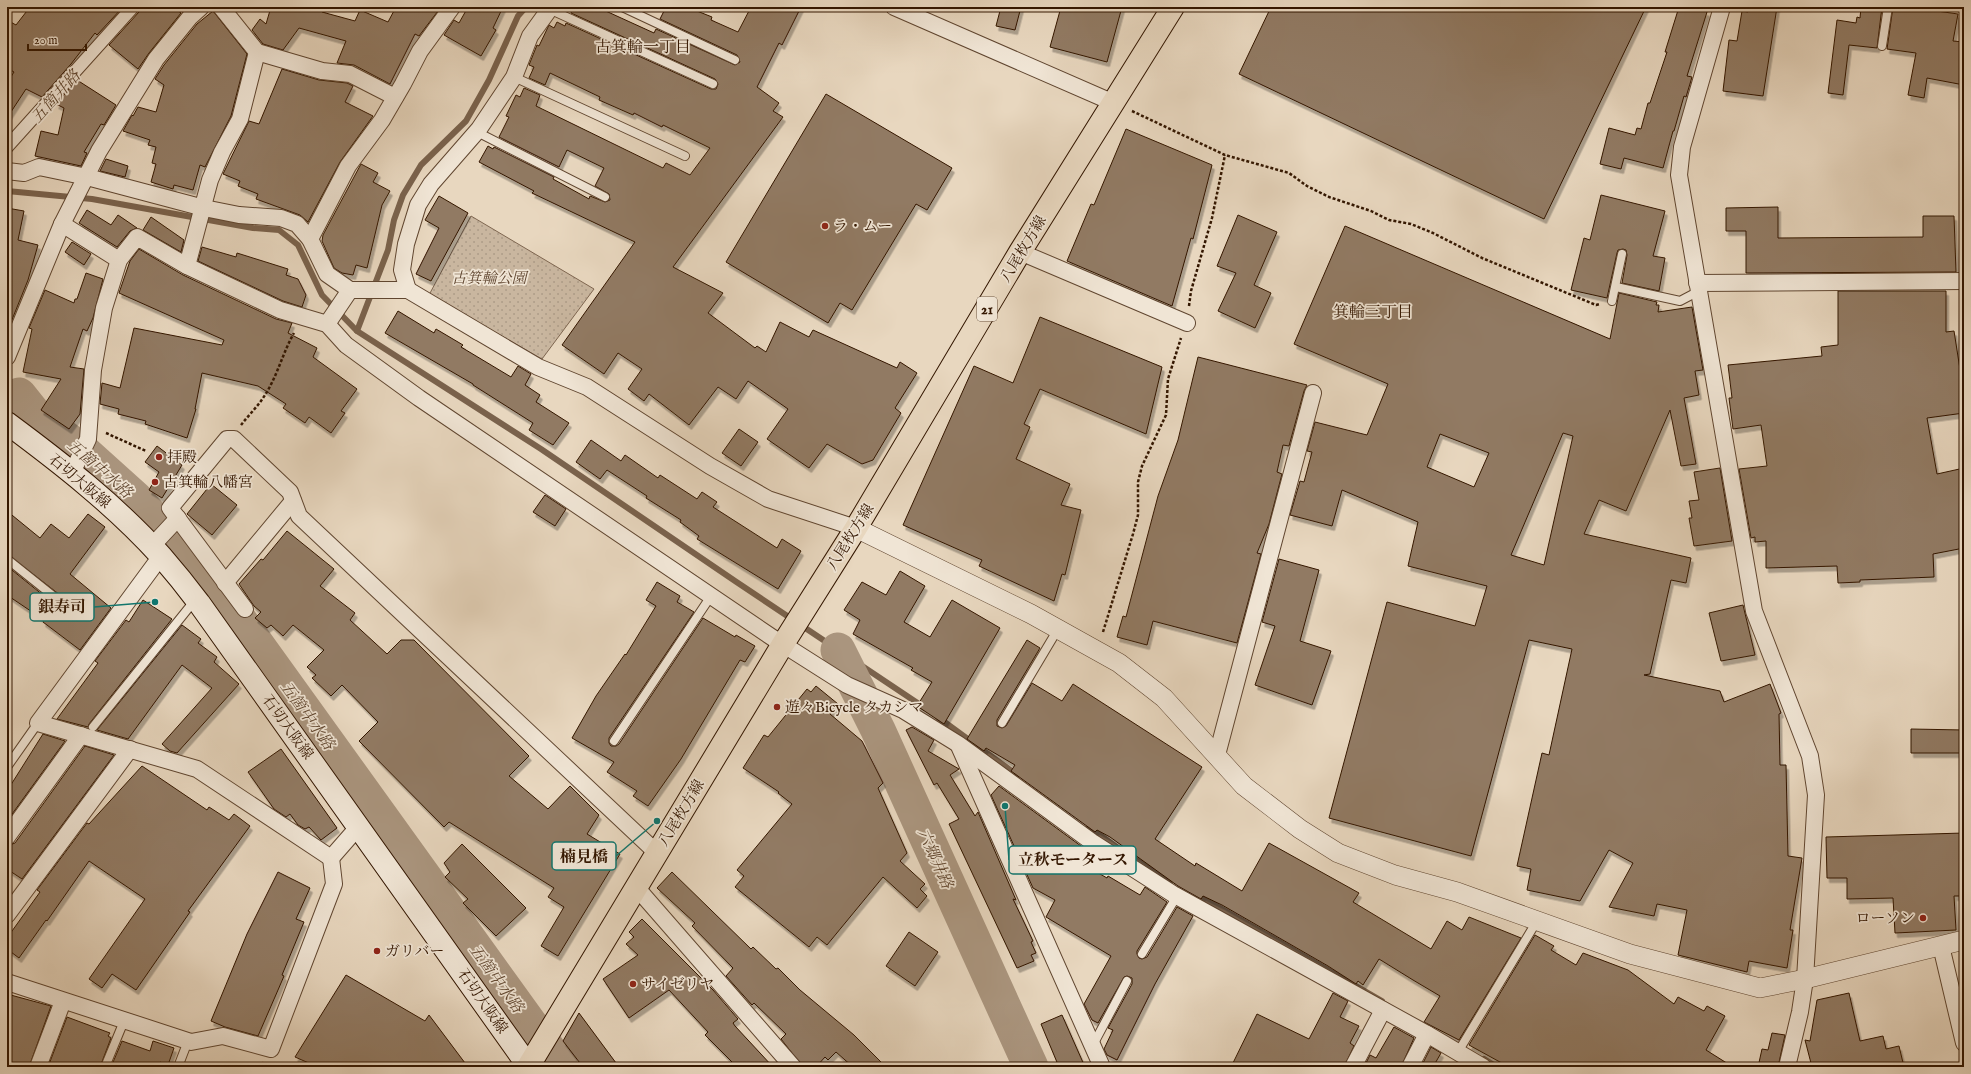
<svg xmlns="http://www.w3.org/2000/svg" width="1971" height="1074" font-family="'IM FELL English','Noto Serif JP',serif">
<defs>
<pattern id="park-dots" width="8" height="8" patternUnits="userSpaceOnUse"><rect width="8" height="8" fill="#c9b69f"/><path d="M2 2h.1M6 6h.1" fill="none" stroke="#ad9c87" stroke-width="1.8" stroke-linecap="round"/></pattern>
<filter id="shadow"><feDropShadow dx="2.5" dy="4.5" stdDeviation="0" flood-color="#0004"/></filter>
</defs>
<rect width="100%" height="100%" fill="#e8d7bf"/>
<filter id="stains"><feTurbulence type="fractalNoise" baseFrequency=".005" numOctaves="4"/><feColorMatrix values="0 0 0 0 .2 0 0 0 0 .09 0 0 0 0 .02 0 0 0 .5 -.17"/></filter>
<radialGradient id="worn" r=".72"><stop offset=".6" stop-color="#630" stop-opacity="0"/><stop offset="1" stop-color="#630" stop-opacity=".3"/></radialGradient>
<polygon fill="url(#park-dots)" stroke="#7e6650" points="471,216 594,289 542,359 429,295"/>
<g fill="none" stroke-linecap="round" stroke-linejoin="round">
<g stroke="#7a624c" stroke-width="6">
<polyline points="7,191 92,199 253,228 279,230 298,245 322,295 357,331 541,449 735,581 925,708"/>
<polyline points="357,331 388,250 394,220 403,195 421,165 466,121 489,80 518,16 526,7"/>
<polyline points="939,718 1017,775"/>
<polyline points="1089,827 1126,854 1171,880"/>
<polyline points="1196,894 1382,1001"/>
<polyline points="1484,1059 1497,1067"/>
<polyline points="262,1067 263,1065"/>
</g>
<g stroke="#aa957e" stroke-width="35">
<polyline points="19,395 35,415 86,454 136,499 222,596 561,1067"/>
<polyline points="838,650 878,730 1031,1067"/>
</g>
</g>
<g fill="#917a63" stroke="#331600" fill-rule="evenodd" filter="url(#shadow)">
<polygon points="30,7 123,7 97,35 95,33 71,64 42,97 26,89 7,118 7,83 14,72 7,68 7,20 16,25"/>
<polygon points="140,7 173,7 181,13 149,53 138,69 109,45 139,12"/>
<polygon points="271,7 323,7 322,12 355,21 360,10 388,22 396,7 431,7 438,11 419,36 415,34 390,84 354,65 337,63 346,41 299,28 283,50 263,44 252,30 260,19 266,24"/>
<polygon points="468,7 503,7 493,28 496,30 481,56 444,35 454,20 459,23"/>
<polygon points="573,7 597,7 654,33 656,29 735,65 740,62 737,55 660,19 666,7 687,7 712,17 711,20 738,32 751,7 801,7 782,45 779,43 757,87 779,103 773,111 783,117 673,267 723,293 708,313 755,348 757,346 766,352 780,322 809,337 813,330 897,368 900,362 917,373 895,408 901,413 873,460 862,464 827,444 809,468 767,439 788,409 748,381 736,399 718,387 689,425 649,394 644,401 628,389 642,369 618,353 604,374 562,345 635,242 532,193 534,191 479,162 488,146 493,149 494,147 554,177 553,179 589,199 590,196 605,202 610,200 609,194 595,186 604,168 567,150 559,167 499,137 509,117 506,116 516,95 520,97 524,88 540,95 536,106 663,168 666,163 690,175 710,148 663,125 662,127 634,113 633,115 599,100 600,97 550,73 545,85 529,78 534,67 529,65 537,45 539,46 549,25 554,28 557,22 565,26 566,23 711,89 716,89 718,84 715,79 571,13"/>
<polygon points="1001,7 1021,7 1015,30 996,26"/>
<polygon points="1061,7 1122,7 1107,62 1050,47"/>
<polygon points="1271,7 1646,7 1544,219 1239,74"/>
<polygon points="1679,7 1692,7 1707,12 1687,76 1692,77 1686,97 1684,96 1674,131 1673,131 1663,168 1624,158 1621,169 1600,164 1609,128 1635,135 1637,128 1641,129 1648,103 1650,103 1667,52 1665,52"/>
<polygon points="1749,7 1777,7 1763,96 1723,91 1729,40 1737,41 1742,11 1748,12"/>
<polygon points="1861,7 1882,7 1877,48 1849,45 1843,95 1828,93 1837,20 1856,23 1857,17 1860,18"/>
<polygon points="1893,7 1909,7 1958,14 1953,41 1964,42 1964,85 1927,78 1924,98 1908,95 1916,53 1887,49"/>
<polygon points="213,11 247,54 231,116 205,167 200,165 193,190 174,185 173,189 151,182 156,164 152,163 156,147 148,145 150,140 123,131 132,115 133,116 138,107 156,112 164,85 155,79 164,65 197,24"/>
<polygon points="282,69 319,80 347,83 353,86 345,102 373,116 340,162 308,222 300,215 256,199 258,194 238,186 240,181 223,174 249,121 259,124"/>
<polygon points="77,80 116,105 104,125 101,124 84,152 87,153 81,166 35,156 41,131 58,135 64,108 56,104"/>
<polygon points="826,94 952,168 927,210 916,204 852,310 840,303 828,323 726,262"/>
<polygon points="1126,129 1212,165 1193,239 1191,238 1172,306 1067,261 1091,204 1094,205"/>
<polygon points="106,159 128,166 125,177 100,171"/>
<polygon points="361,164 378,173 373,182 390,191 382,205 367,268 356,265 353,275 342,273 334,268 322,241 323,235"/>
<polygon points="1601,195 1665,211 1653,256 1665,258 1659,291 1622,283 1627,255 1626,250 1623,249 1618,250 1617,253 1607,298 1571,290 1584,238 1590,240"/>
<polygon points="439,196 468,213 431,281 416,274 439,228 425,220"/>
<polygon points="1778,207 1778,238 1923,237 1923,216 1954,216 1956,272 1746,273 1746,231 1726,231 1726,208"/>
<polygon points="7,208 24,211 18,240 38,245 28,280 7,332"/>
<polygon points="87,210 111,225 118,215 137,228 130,231 117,247 79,223"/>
<polygon points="1238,215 1277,232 1254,285 1271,293 1255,328 1218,311 1236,273 1217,266"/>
<polygon points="151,217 184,240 181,252 143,230"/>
<path d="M1345,226L1610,339L1619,293L1657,302L1656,305H1659L1658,312L1692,307L1703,370L1695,371L1699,395L1684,398L1696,464L1681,466L1670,410L1626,511L1599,500L1584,534L1691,558L1686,583L1671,580L1650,674L1644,675L1720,691L1724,702L1770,684L1781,713L1779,714L1780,765H1786L1788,856L1802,858L1790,930H1793L1787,968L1749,961L1747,972L1678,955L1687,910L1657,904L1654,916L1609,907L1633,863L1609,850L1580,901L1527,890L1531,869L1517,866L1542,753L1549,755L1572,649L1529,640L1471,856L1329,818L1387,602L1475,626L1487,586L1408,566L1418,522L1342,490L1332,526L1290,515L1300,481L1304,482L1312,452L1307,451L1315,422L1367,435L1388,384L1294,344ZM1563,433L1573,436L1544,565L1511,555ZM1440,434L1489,453L1474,487L1427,467Z"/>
<polygon points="72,242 91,254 84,265 65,252"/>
<polygon points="202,247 236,257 237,253 288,269 286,275 298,279 306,295 302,307 283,301 198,261"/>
<polygon points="139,249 183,275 276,319 292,323 288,333 317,348 313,357 357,389 341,411 345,413 331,433 309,417 305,423 283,408 286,404 258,386 202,373 195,409 196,409 187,438 145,424 146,421 118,414 119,409 100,404 102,383 120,388 134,328 222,345 224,340 119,293 130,261"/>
<polygon points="86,273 103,279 93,318 87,331 83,329 70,367 84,369 80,414 69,429 41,410 61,379 23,372 32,329 29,328 45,290 74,303 75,299 77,299"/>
<polygon points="1838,291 1946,291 1946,332 1954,331 1964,395 1964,413 1927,418 1937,474 1964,468 1964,548 1933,554 1934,577 1860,580 1860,582 1838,583 1837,566 1766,568 1766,541 1755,542 1755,537 1751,538 1739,469 1767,466 1761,425 1733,429 1729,398 1732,398 1728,365 1822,356 1821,347 1838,345"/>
<polygon points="398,311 434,333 436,329 463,345 461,347 511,377 518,366 531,374 525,385 540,395 536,402 569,423 553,445 529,430 533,423 473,385 473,384 385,333"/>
<polygon points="1040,317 1162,367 1146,434 1040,389 1024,424 1030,427 1016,459 1070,484 1061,505 1081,510 1065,575 1062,574 1054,601 979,566 982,560 903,525 974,366 1013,383"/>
<polygon points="1198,357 1307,385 1304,391 1289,446 1283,445 1277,472 1282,474 1269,524 1257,553 1261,554 1237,643 1153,621 1147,645 1117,637 1123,616 1126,617 1158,496 1178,440"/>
<polygon points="739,429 758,442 741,466 722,453"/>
<polygon points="591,440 621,461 625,455 658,478 660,475 697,499 702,492 717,502 713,507 777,548 782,539 801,551 778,589 697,539 699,536 680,522 681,520 646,498 647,496 607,470 600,479 576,462"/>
<polygon points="157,446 182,465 162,498 149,490 159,472 145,462"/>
<polygon points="1720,468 1732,541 1694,546 1689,518 1692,518 1689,501 1699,500 1694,472"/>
<polygon points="211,484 237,505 212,535 187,514"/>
<polygon points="545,495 566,509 555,526 533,512"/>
<polygon points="7,511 40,538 51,524 69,538 88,514 105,527 70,574 111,608 80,650 43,622 44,620 7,595 7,566 54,604 59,604 62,599 60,595 7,554"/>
<polygon points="287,531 334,569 320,586 355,613 350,620 387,654 401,640 414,640 529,756 509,776 548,809 570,786 599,815 587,834 620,854 558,956 541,946 564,907 548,897 554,888 449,822 444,827 359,741 378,722 342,685 331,696 312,678 316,675 307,667 324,650 293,625 283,636 271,625 267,628 255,618 261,612 254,606 239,584 261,559 263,560"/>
<polygon points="1279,559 1319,570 1300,641 1331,651 1312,705 1255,685 1275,626 1262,622"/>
<polygon points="900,571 925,586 904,622 930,637 952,600 1000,628 944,724 917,706 932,682 911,670 913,668 853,634 860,620 844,610 862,582 886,595"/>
<polygon points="657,582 680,596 677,602 694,612 609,738 609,743 611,746 616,746 619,744 703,618 735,637 736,635 755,646 745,662 740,660 681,759 648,806 633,796 637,791 607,772 614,762 572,738 596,696 625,654 626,655 656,606 646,600"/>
<polygon points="143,600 172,619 89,724 88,727 57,719 98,663 95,661 126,620 129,622"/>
<polygon points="1743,605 1755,655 1721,661 1709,613"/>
<polygon points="182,625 201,639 198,643 217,657 214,662 239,684 177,753 170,751 162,744 212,688 182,665 128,739 97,730"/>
<polygon points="1027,640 1040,648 997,720 997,726 1002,728 1006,726 1032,683 1062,701 1073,684 1202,767 1155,839 1195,866 1196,863 1242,891 1269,843 1359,893 1353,902 1431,949 1447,921 1462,930 1469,917 1521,938 1459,1040 1424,1022 1440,996 1413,980 1379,959 1363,985 1358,981 1356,984 1328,966 1222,905 1203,896 1201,899 1178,886 1110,837 1097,830 1095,832 1011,771 1015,765 986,748 984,751 967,739"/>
<polygon points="816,686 838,704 830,714 862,741 883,783 878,788 907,853 900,861 925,884 920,889 927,896 917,908 883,877 827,945 817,937 809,947 735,887 744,876 737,870 792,804 778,793 779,792 743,768 764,735 768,737 807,689 811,692"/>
<polygon points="912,727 934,740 928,751 959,769 950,775 975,816 978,812 1016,900 1013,899 1033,941 1031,942 1036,953 1031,955 1034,961 1017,968 949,824 959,819 937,783 934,785 906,730"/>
<polygon points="1911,729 1964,730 1964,753 1911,753"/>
<polygon points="43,734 65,741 7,821 7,791"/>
<polygon points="85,746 114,755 22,879 7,869 7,846 15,843"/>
<polygon points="281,749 337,828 321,840 309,827 305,829 298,825 290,814 286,817 274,809 248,772"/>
<polygon points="142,766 207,810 209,807 229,820 234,814 250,826 188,911 190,912 136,990 112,974 102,988 89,979 145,899 89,861 47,921 46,920 19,958 7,949 7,938 40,892 37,890 87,823 89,824"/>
<polygon points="999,786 1081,846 1074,859 1107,878 1108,876 1140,895 1145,887 1167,902 1137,951 1137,954 1139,958 1142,959 1147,957 1177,907 1193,916 1155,984 1117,1060 1107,1055 1104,1049 1113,1030 1108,1028 1132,984 1132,978 1127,976 1124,977 1098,1023 1092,1020 1084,1004 1111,956 1046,917 1055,900 1033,888 991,795"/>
<polygon points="1964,833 1964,896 1954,896 1956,930 1895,933 1893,898 1847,899 1847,878 1827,878 1826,837"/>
<polygon points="462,844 526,908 496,936 463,903 468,899 445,877 450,872 444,863"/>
<polygon points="278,872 310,888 296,919 304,922 282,975 284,976 278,990 258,1036 225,1027 211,1021 247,934"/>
<polygon points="672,872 751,949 753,947 776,969 778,968 800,990 854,1035 886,1067 853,1067 836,1052 828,1060 825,1057 816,1067 803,1067 781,1039 786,1034 754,1003 752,1005 726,976 733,968 692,926 695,923 657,888"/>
<polygon points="642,919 713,990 738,1019 733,1023 735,1026 773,1067 737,1067 705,1035 708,1032 669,990 629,1018 603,979 638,955 626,944 634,937 629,932"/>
<polygon points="909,932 938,952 915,986 886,966"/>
<polygon points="1535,935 1554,946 1551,950 1576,965 1583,953 1628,970 1674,1004 1678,997 1704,1011 1707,1006 1725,1016 1706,1050 1733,1067 1509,1067 1469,1045"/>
<polygon points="346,975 425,1021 429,1015 468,1067 318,1067 295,1057"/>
<polygon points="1333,993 1348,1001 1340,1017 1359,1026 1350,1043 1354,1046 1344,1067 1231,1067 1257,1014 1309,1039"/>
<polygon points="1849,993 1860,1041 1883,1036 1886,1049 1899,1046 1904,1067 1812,1067 1805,1040 1810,1041 1817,1000"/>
<polygon points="7,994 51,1006 29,1067 7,1067"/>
<polygon points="579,1013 619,1067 583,1067 563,1041"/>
<polygon points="1062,1015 1085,1067 1059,1067 1041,1024"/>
<polygon points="67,1017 110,1033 108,1036 111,1038 100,1067 48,1067"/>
<polygon points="1394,1027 1414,1038 1401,1067 1364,1067 1370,1055 1376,1058"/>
<polygon points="1772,1033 1785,1035 1778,1067 1758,1067 1762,1049 1768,1050"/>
<polygon points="122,1041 150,1051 153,1041 174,1048 168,1065 160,1062 158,1067 111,1067"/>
<polygon points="1431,1047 1441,1053 1433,1067 1421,1067"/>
</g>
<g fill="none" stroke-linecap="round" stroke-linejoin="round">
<defs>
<g id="service">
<polyline points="622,7 735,60"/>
<polyline points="549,9 713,84"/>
<polyline points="1882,46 1888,7"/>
<polyline points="514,77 685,156"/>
<polyline points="477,132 605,197"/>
<polyline points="1616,287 1680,301 1699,291"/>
<polyline points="1612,301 1622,254"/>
<polyline points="7,559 57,599"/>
<polyline points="1002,723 1058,629"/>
<polyline points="93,727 195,600"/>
<polyline points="614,741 711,596"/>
<polyline points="7,767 38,723"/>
<polyline points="1142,954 1177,896"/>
<polyline points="1093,1045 1127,981"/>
<polyline points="1458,1052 1537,921"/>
<polyline points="105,1067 124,1021"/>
<polyline points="178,1067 188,1041"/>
</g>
<polyline id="pedestrian" points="7,147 133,7"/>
<g id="minor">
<polyline points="221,7 257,52 322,71 350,74 395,97"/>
<polyline points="894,7 1114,103"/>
<polyline points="1722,7 1682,147 1679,175 1754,611 1810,756 1816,795 1805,979 1800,1012 1787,1067"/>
<polyline points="7,171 24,173 39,167 87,177 204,208 239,215 281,218 297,224 310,239 327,274 350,290 408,290 538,367 587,387 710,466 768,499 856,528"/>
<polyline points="62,224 119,260"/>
<polyline points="310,239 348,166 382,120 403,84 420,51 452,7"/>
<polyline points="1020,252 1187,323"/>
<polyline points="187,266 210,180 222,152 240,119 257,52"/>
<polyline points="1697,283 1964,281"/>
<polyline points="408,290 402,270 406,244 418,205 431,184 479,129 514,77 530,36 551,7"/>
<polyline points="327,324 350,290"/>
<polyline points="7,357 62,224 99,151 156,59 190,17 201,7"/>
<polyline points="72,473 88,439 93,370 104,308 119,260 137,237 187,266 280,310 327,324 346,345 419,398 773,638 847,685 903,710 958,744 1092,842 1173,894 1427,1034 1483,1067"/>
<polyline points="152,546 178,518"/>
<polyline points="161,556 38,723 197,769 331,858 359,826"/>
<polyline points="225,583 293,501"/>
<polyline points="245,609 170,508 227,439 234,439 290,492 299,516 657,853"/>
<polyline points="959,746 1102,1067"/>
<polyline points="1217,755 1313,393"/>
<polyline points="7,837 81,735"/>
<polyline points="636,887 793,1067"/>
<polyline points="7,915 130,749"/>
<polyline points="1941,946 1964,1043"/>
<polyline points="7,982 191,1042 223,1036 271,1049 334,884 331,858"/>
<polyline points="38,1067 63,1001"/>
<polyline points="1353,1067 1383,1010"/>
<polyline points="1410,1067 1427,1034"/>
</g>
<polyline id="tertiary" points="856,528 1031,614 1119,663 1164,698 1244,786 1300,829 1338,853 1395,875 1457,892 1630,954 1760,988 1805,979 1964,940"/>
<path id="secondary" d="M7,423C61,463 116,506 161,556C174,571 187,587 199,603L529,1067"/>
<polyline id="primary" points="528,1067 783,644 856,528 1020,252 1173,7"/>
</defs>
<use href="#service" stroke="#604630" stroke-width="10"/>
<use href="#pedestrian" stroke="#604630" stroke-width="14"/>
<use href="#minor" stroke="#604630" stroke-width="18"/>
<use href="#tertiary" stroke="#604630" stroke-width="20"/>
<use href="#secondary" stroke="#331600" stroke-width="24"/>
<use href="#primary" stroke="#331600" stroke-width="24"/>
<g stroke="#331600" stroke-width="2.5" stroke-dasharray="3 2" stroke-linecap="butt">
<polyline points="1132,111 1225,155 1289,173 1307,186 1329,197 1371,211 1389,220 1411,224 1433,233 1482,258 1596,305 1600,304"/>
<polyline points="1189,306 1191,291 1212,218 1225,155"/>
<path d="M241,425C248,416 257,407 263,398C277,378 282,354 294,333"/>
<polyline points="106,433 146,451"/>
<polyline points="1103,632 1133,534 1138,515 1138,482 1142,466 1166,415 1168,379 1181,338"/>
</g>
<use href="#service" stroke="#f0e5d5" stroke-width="8"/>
<use href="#pedestrian" stroke="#f0e5d5" stroke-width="12"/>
<use href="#minor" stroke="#f0e5d5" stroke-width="16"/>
<use href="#tertiary" stroke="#f0e5d5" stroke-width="19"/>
<use href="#secondary" stroke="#f0e5d5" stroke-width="22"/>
<use href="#primary" stroke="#e8d7bf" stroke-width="22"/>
</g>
<g fill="#8f2418" stroke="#f0e5d5" stroke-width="1.5">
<circle cx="825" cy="226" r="4"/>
<circle cx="159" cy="457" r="4"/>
<circle cx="155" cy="482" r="4"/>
<circle cx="777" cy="707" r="4"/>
<circle cx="1923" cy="918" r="4"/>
<circle cx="377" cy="951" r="4"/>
<circle cx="633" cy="984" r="4"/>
</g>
<g text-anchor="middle" stroke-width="3.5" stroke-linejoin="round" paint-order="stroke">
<rect fill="#f0e5d5" stroke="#6c5440" stroke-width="1" x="977" y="297" width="20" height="24" rx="3"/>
<g font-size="14" font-weight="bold" fill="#331600">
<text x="987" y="314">21</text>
</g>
<g font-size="15" fill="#331600" stroke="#f0e5d5" text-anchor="start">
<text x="833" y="231">ラ・ムー</text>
<text x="167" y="462">拝殿</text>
<text x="163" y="487">古箕輪八幡宮</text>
<text x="785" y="712">遊々Bicycle タカシマ</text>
<text x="1915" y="923" text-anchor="end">ローソン</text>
<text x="385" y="956">ガリバー</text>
<text x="641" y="989">サイゼリヤ</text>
</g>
<g font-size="15" fill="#331600" stroke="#f0e5d5">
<text transform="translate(1023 249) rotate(-59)" y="5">八尾枚方線</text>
<text transform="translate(80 481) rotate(40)" y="5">石切大阪線</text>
<text transform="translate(850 537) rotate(-58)" y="5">八尾枚方線</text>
<text transform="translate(288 727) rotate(54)" y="5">石切大阪線</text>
<text transform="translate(681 813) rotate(-59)" y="5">八尾枚方線</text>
<text transform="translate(483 1001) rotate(55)" y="5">石切大阪線</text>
</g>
<g font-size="15" font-style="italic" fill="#604630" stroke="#f0e5d5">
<text x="489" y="283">古箕輪公園</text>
</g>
<g font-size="16" fill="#331600" stroke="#f0e5d5">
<text x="643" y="52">古箕輪一丁目</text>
<text x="1373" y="317">箕輪三丁目</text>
</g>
<g font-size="16" font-style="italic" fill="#634932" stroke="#f0e5d5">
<text transform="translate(55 96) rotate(-48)" y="6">五箇井路</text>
<text transform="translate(100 468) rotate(41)" y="6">五箇中水路</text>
<text transform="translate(308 715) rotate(54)" y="6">五箇中水路</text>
<text transform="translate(936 858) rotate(66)" y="6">六郷井路</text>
<text transform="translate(497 978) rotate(54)" y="6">五箇中水路</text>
</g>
</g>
<path fill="none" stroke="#0f766e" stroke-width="1.5" d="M155 602L94 607M657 821L616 856M1005 806L1009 860"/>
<g fill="#0f766e" stroke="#f0e5d5" stroke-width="1.5">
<circle cx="155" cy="602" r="4"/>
<circle cx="657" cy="821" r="4"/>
<circle cx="1005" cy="806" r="4"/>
</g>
<g fill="#f0e5d5" stroke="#0f766e" stroke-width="1.5">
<rect x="30" y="593" width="64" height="28" rx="4"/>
<rect x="552" y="842" width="64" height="28" rx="4"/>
<rect x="1009" y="846" width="127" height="28" rx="4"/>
</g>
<g font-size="16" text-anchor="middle" font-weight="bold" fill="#331600">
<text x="62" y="612">銀寿司</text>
<text x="584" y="862">楠見橋</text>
<text x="1073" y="865">立秋モータース</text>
</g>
<rect width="1971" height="1074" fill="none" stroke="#e8d7bf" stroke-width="24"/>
<rect x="8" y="8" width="1955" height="1058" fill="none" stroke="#331600" stroke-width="2"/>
<rect x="12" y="12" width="1947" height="1050" fill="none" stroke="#331600"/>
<path d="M28 44v6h58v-6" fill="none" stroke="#331600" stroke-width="2"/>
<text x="34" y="44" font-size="12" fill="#331600" stroke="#f0e5d5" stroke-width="3" paint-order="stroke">20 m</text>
<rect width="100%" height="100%" filter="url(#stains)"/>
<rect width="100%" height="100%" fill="url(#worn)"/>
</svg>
